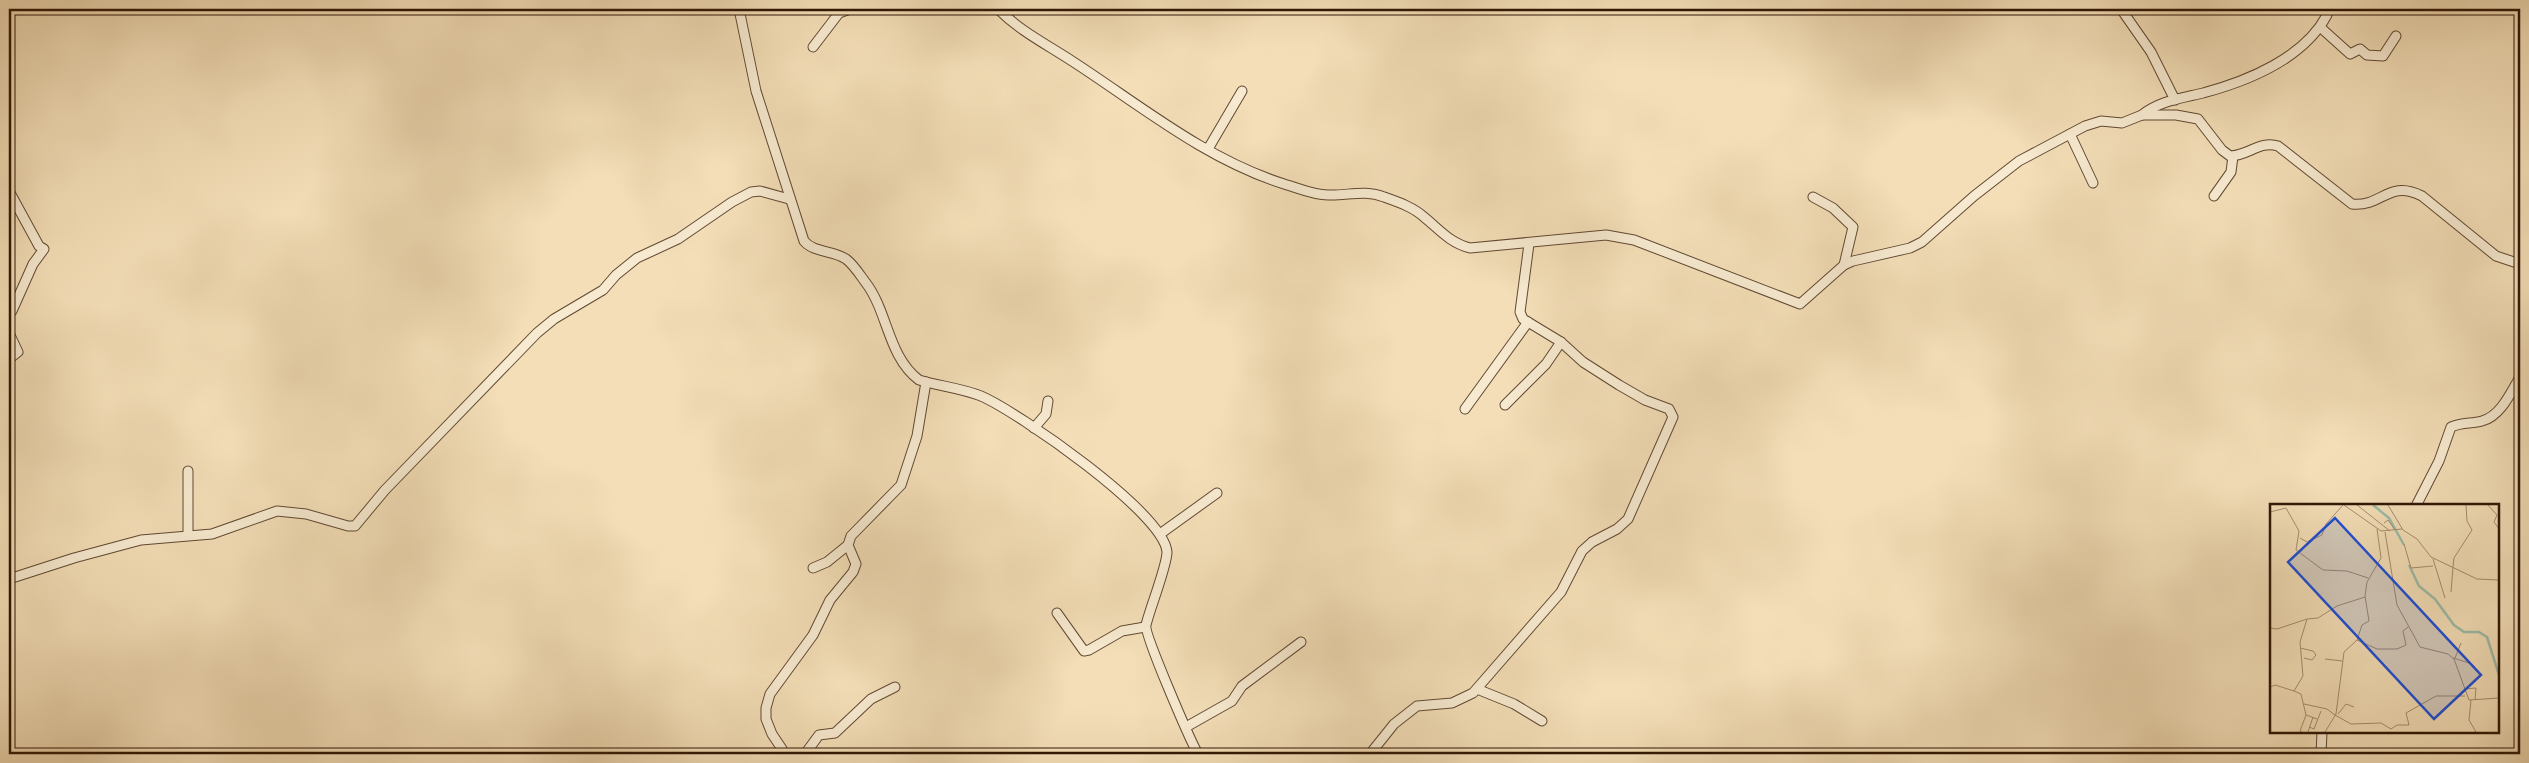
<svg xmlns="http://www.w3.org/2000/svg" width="2529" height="763" font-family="'Old Standard TT',serif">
<rect width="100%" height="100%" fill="#f3deb7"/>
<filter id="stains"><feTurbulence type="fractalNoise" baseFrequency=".004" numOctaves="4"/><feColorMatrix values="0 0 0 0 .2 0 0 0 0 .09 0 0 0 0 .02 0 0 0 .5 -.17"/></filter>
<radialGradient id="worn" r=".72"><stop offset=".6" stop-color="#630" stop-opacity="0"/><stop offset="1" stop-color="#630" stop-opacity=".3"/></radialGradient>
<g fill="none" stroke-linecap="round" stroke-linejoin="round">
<defs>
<g id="minor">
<path d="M739,9L756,91L804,241C814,253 833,250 846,259C854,265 860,275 866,283C888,312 888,357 919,380C939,386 961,388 981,396C1018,412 1164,513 1167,552C1167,566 1150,608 1146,625C1144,634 1190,740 1198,754"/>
<path d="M998,9C1020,31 1046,44 1072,61C1140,105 1205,159 1284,184C1298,188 1313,195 1328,195C1347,196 1365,189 1384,197C1398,202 1413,207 1424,217C1440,230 1450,243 1470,248L1606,235L1634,240L1800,304L1844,265L1853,261L1910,248L1922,242L1974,196L2019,161L2085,126L2101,121L2122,123L2142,115H2176L2198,119L2222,150L2230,156C2248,156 2260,140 2278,146L2352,204C2383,207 2388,179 2422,196L2496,256L2520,264"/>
<polyline points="2121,9 2151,52 2175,100"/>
<polyline points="2320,27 2350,54 2360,49 2367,55 2383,56 2396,36"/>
<polyline points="813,47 839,13 850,9"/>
<path d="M2142,115C2159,101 2182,98 2203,93C2248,81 2304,58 2327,15"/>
<polyline points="2070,134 2093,183"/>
<polyline points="1208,149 1242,91"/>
<polyline points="9,191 39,246 44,249 33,264 12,311 9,313"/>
<polyline points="2214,196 2231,172 2233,156"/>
<polyline points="1813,197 1833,208 1853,227 1844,265"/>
<polyline points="9,333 18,352 9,359"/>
<polyline points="1505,405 1546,364 1561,342"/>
<polyline points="1465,409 1528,322"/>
<polyline points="1034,428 1046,414 1048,401"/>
<polyline points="188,471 188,535"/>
<path d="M2416,506L2439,461L2451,427C2462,422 2471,424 2482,421C2501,416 2511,392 2520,377"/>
<polyline points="1160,534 1217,493"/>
<polyline points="813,568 827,562 848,545"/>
<polyline points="9,579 74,558 141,540 212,534 277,511 306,514 348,526 355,526 385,490 537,333 554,319 603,290 616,275 637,258 678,239 732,202 751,192 760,191 789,199"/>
<polyline points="1057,613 1084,651 1089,650 1122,631 1145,627"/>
<polyline points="1477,689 1514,704 1542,721"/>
<polyline points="1186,727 1232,701 1242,686 1301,642"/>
<polyline points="781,754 782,749 772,734 766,719 766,708 770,694 813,635 830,600 853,572 856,564 848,545 851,536 901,485 917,436 926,382"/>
<polyline points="805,754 819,735 835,733 871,699 895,687"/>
<polyline points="1370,754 1394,724 1417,706 1452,703 1473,693 1561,592 1582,551 1592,542 1617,529 1628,519 1673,417 1669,409 1645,400 1619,385 1583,362 1561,342 1523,319 1520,312 1529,244"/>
<polyline points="2321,754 2322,732"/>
</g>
</defs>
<use href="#minor" stroke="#614932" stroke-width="11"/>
<use href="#minor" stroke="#f7ead0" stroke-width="9"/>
</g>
<g transform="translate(2270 504)">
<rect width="229" height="229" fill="#f3deb7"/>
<path fill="none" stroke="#9cbcaa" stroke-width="2.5" d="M103,1L119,14L134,41M139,61L149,82L165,95L184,121L194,128H209L217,133L229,171"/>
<path fill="none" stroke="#a58e70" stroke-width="1" d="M74,1L111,27L132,25M87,1L120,27M118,1L133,26L147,35L161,53L207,75L229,76M218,1L227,11L224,18L229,25M0,8L16,4L29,27L26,46L53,66L77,67L98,74M114,19L118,16L125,26M115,28L127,101L150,143L178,150L184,155L199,196L229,194M30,34L37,38L52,31L56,20L73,1M134,40L141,64L163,62M163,55L175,94M183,63L184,54L202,26L197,17L196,1M181,88L183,63M0,124L7,125L37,115M87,136L107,145H127L136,141L133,127L138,123M30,144L43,147L46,151L42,156L34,154M183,154L199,159M185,154L191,139M55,155L72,157M0,183L5,181L24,187M194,185L206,184L205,196M201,196L199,216L206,228M34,200L57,205L65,211M68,210L76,200L84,203M65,211L81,220L111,219L121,225L127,221H139L136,209L166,192H195M47,215L36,211L31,190L24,187L33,172L30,138L37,115L48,114L67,102L95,93M39,223L44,225L51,207M32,228L30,227L36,211M38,228L43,213M55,228L66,210L74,148L87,136L92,121L99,117L95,92L97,78L111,54L107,25"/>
<path fill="#1d4ed8" fill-opacity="0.15" stroke="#1d4ed8" stroke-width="2.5" d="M65,14L211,171L164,215L18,58Z"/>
<rect width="229" height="229" fill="none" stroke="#301705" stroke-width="2.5"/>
</g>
<rect width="2529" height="763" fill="none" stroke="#f3deb7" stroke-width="30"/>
<rect x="10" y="10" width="2509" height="743" fill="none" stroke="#301705" stroke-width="2.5"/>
<rect x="15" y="15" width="2499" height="733" fill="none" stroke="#301705"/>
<rect width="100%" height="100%" filter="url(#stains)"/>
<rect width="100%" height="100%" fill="url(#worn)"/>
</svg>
